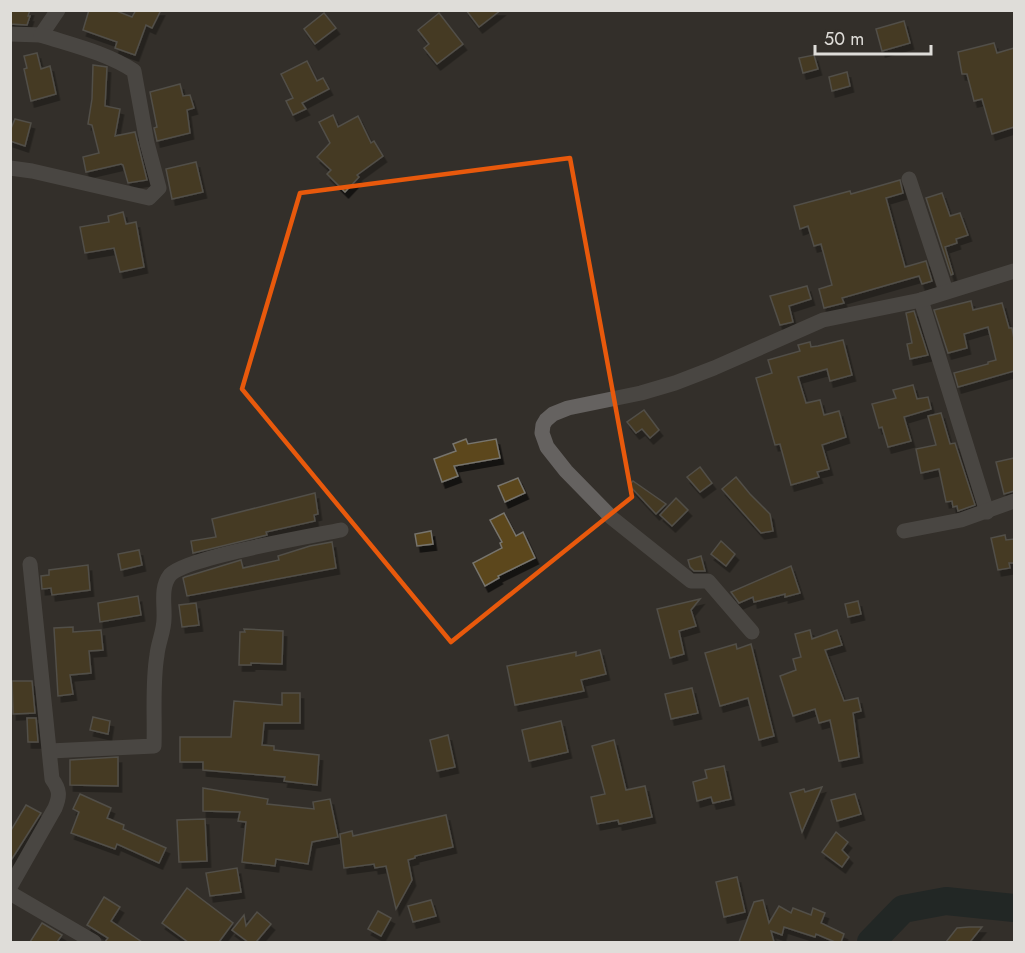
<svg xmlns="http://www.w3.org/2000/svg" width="1025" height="953" font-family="Jost,sans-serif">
<defs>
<filter id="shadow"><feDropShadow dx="3.5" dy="6" stdDeviation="0" flood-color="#0009"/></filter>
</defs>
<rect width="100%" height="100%" fill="#332f2a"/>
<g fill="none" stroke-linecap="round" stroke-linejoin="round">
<polyline stroke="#0e1d21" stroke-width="28" points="871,942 903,909 946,901 1014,908"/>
</g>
<g fill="#5b461a" stroke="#77746d" stroke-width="1.5" filter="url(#shadow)">
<polygon points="10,10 30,10 28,16 30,16 27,25 10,24"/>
<polygon points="89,10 114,10 132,17 136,10 161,10 152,28 146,25 135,55 115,48 117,42 83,30"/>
<polygon points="466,10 501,10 479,27"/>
<polygon points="324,13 336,28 315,44 304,29"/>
<polygon points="439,13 463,44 437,64 424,48 429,44 418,30"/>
<polygon points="904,21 910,43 882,51 876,29"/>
<polygon points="994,43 997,53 1014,48 1014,127 992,134 982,99 974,101 967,74 962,74 958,52"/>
<polygon points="37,53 41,69 50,66 56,94 31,101 24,69 27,68 24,56"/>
<polygon points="814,55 818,69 803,73 799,58"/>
<polygon points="307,61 317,81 323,78 329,89 302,103 306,109 293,115 286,101 293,98 281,74"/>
<polygon points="93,65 107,67 105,106 120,109 115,136 135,132 147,180 128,183 123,165 121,164 86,172 83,157 99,153 92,125 88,124 92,99"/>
<polygon points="847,72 850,86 832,91 829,77"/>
<polygon points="180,84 183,96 190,95 194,108 187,110 190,133 157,141 154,128 157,127 150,92"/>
<polygon points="333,115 338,127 358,116 371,143 374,141 383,156 357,175 359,177 345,192 327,174 331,170 317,157 330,143 319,122"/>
<polygon points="15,119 31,123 25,146 10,141 10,131"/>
<polygon points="196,162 203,192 172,199 166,169"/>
<polygon points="900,180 903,193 886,198 905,267 926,261 932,281 922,284 919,276 842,298 844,303 824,308 819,289 832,285 821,244 814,246 808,226 800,229 794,206 850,191 851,194"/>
<polygon points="942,193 950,216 960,213 968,235 956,239 957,243 945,247 953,274 951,275 926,198"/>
<polygon points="123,212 126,224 136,222 144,267 120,272 114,248 85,253 80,227 109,222 108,216"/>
<polygon points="807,286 811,299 789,306 793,322 780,325 770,296"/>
<polygon points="971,301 973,310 1002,303 1009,328 1012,328 1014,339 1014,371 958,387 954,373 988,364 988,362 996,360 988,327 964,334 967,348 948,353 934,310"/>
<polygon points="914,311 928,355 910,359 907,344 912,343 906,313"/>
<polygon points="843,340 852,375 830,381 827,369 798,377 806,403 820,400 824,415 839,411 846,437 822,445 829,469 817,472 819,477 791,485 780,444 775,445 756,378 772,373 768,360 800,351 798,345 810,342 811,347 818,346"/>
<polygon points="913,385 917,399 928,397 931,409 904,417 911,441 888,447 882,427 879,428 872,404 896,398 893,390"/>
<polygon points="644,410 659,430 650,438 642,429 636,433 627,422"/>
<polygon points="941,413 950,444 955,443 975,505 958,511 957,506 953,507 952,501 946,502 939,469 921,473 916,449 936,445 928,416"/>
<polygon points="466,439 468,444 496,439 500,458 454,466 458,476 442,482 434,459 456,451 453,444"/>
<polygon points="1014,458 1014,491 1004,494 996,462"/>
<polygon points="700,467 712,483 700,492 687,477"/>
<polygon points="736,477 750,494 770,514 773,531 761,533 722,489"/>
<polygon points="518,478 525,493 505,502 498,486"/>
<polygon points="633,481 666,504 656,514 629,485"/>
<polygon points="315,493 318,514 314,515 315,521 266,532 267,535 193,553 191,541 216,537 212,519"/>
<polygon points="676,498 688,510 672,526 660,515"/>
<polygon points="504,513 516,536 523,532 535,558 498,576 499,578 485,586 473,563 502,548 500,543 502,542 490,520"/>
<polygon points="431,531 433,544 417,546 415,534"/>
<polygon points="1005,535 1006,540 1014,539 1014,563 1009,563 1010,568 998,570 991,538"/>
<polygon points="721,541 735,554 726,566 711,554"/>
<polygon points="332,542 336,568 187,596 183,578 185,577 241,560 243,568 279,560 278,556 310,546"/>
<polygon points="139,550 142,565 121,570 118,554"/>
<polygon points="701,556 705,571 694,571 690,567 688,560"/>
<polygon points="88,565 90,590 52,595 51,588 42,589 41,576 49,575 49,570"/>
<polygon points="791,566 800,593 785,597 785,594 754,602 753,597 739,603 731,592"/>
<polygon points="138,596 141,615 100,622 98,603"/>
<polygon points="700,599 691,610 696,626 679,631 684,654 670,658 657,609"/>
<polygon points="858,601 861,614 848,617 845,604"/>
<polygon points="196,603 199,625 182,627 179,605"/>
<polygon points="73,627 73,632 101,630 103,650 89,651 91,673 70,675 73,694 58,696 54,628"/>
<polygon points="244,629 283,631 282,664 251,663 251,665 239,665 240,632 245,632"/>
<polygon points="810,630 812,639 837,630 842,645 825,650 844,701 858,698 861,711 853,713 859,757 839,761 830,720 819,723 815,709 793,716 780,676 796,670 793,659 801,657 795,634"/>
<polygon points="736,644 737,649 751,644 774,736 759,740 748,698 720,706 705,653"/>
<polygon points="600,650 606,674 581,680 584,691 515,705 507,666 576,652 576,656"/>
<polygon points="12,681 32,681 35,713 13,714"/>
<polygon points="692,688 698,713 671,719 665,694"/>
<polygon points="282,693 300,693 300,723 264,723 262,745 274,746 274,750 319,755 317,785 284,781 285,777 203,770 203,762 180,762 180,737 231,737 234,701 282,705"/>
<polygon points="93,717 110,721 108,734 90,730"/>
<polygon points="27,718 36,718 38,742 28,742"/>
<polygon points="561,721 568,752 529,761 522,730"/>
<polygon points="448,735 455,767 437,771 430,740"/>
<polygon points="614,740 626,790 645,786 652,817 619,824 618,820 597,824 591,797 605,794 592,746"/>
<polygon points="118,757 118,786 70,785 70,760"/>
<polygon points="724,766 731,799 713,803 711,797 697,801 693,782 707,778 705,770"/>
<polygon points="822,787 802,832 790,793 804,789 805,792"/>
<polygon points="203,788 268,799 267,804 314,809 313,802 330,799 338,837 312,842 308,864 276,859 275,866 242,862 246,822 238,821 240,812 203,811"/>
<polygon points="80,794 111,808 107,818 124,825 123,829 166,848 159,863 117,844 115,849 71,833 79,812 73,809"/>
<polygon points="855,794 861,814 837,821 831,800"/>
<polygon points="26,805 41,813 10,862 10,832"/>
<polygon points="446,815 453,847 415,856 415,858 408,860 412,880 396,909 386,866 375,868 374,864 344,868 340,834 352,831 353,836"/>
<polygon points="205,819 207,861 179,862 177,820"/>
<polygon points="836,832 848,842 842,850 849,857 842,867 822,852"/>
<polygon points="237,868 241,892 210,896 206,873"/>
<polygon points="737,877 745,912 724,917 716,882"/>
<polygon points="187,888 233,923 219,942 188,942 162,923"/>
<polygon points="104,897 120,907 111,921 142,942 105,942 108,938 87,925"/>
<polygon points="431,900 436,916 413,922 408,906"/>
<polygon points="763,900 769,923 779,906 791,913 793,908 811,915 813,908 825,913 821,923 844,934 841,942 835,942 816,934 815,937 784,927 782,935 771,931 774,942 739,942 754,902"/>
<polygon points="378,911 391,918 381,936 368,929"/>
<polygon points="257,912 271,924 256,942 248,942 232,930 244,915 246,926"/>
<polygon points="42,923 62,935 57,942 30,942"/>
<polygon points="969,927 982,927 970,942 946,942 957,928"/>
</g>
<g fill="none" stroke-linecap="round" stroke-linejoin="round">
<g stroke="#656260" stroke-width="15">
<polyline points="10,34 41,35 58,10"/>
<path d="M10,168L32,171L149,198L159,188L147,143L134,71C107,53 72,45 41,35"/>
<polyline points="909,179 946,291"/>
<polyline points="921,300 987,512"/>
<polyline points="904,531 961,520 1014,501"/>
<polyline points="752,632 708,581 691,581 612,518 566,471 547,447 542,433 543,425 546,420 553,414 568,408 641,393 675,383 714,368 823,320 921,300 1014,271"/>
<path d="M50,751L154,746C155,716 152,684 157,655C158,643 164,631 164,619C165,605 160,588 170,575C186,557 312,536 341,530"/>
<path d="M10,887L55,808C60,796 60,790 52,779L30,564"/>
<polyline points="10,893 94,942"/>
</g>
</g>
<path d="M0 0H1025V953H0ZM570,158L632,497L451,642L242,389L300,193Z" fill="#332f2a" fill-opacity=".55" fill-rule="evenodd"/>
<path fill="none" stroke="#e8590c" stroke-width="4.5" stroke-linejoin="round" d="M570,158L632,497L451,642L242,389L300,193Z"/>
<rect width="1025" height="953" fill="none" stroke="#dfddd9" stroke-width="24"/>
<path d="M815 45v9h116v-9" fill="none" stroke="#dfddd9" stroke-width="3"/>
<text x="824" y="45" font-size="18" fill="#dfddd9" stroke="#332f2a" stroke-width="4.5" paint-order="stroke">50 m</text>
</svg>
